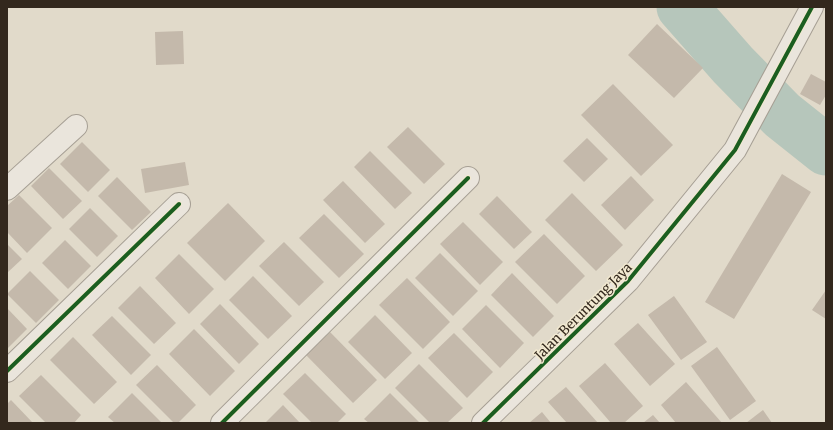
<svg xmlns="http://www.w3.org/2000/svg" width="833" height="430" font-family="Merriweather,serif">
<rect width="100%" height="100%" fill="#e1daca"/>
<g fill="none" stroke-linecap="round" stroke-linejoin="round">
<polyline stroke="#b6c6bb" stroke-width="51" points="682,7 733,65 782,115 826,150"/>
</g>
<g fill="#c4b9ab">
<polygon points="657,24 703,68 674,98 628,55"/>
<polygon points="183,31 184,64 156,65 155,32"/>
<polygon points="811,74 826,82 826,95 820,105 800,94"/>
<polygon points="613,84 673,145 641,176 581,115"/>
<polygon points="408,127 445,164 424,184 387,147"/>
<polygon points="587,138 608,159 584,182 563,161"/>
<polygon points="82,142 110,170 88,192 60,164"/>
<polygon points="370,151 412,193 395,209 354,167"/>
<polygon points="185,162 189,185 145,193 141,169"/>
<polygon points="49,168 82,201 63,219 31,186"/>
<polygon points="782,174 811,192 734,319 705,302"/>
<polygon points="631,176 654,200 625,230 601,205"/>
<polygon points="117,177 151,212 132,230 98,196"/>
<polygon points="343,181 385,224 365,243 323,200"/>
<polygon points="572,193 623,245 596,271 545,220"/>
<polygon points="19,195 52,228 27,253 7,232 7,206"/>
<polygon points="497,196 532,232 514,249 479,214"/>
<polygon points="228,203 265,241 225,281 187,243"/>
<polygon points="90,208 118,236 97,257 69,229"/>
<polygon points="324,214 364,254 339,278 299,238"/>
<polygon points="463,222 503,262 480,285 440,244"/>
<polygon points="544,234 585,276 557,304 515,262"/>
<polygon points="65,240 91,266 68,289 42,263"/>
<polygon points="284,242 324,282 299,306 259,266"/>
<polygon points="7,244 22,259 7,273"/>
<polygon points="440,253 478,291 453,316 415,278"/>
<polygon points="179,254 214,289 189,314 155,278"/>
<polygon points="30,271 59,300 36,323 7,294"/>
<polygon points="512,273 554,316 533,337 491,295"/>
<polygon points="253,276 292,316 268,339 229,300"/>
<polygon points="407,278 450,322 423,349 379,305"/>
<polygon points="140,286 176,323 154,344 118,308"/>
<polygon points="826,290 826,319 812,310"/>
<polygon points="674,296 707,342 681,360 648,315"/>
<polygon points="220,304 259,344 239,364 200,324"/>
<polygon points="486,305 524,343 500,368 462,329"/>
<polygon points="7,308 27,329 7,349"/>
<polygon points="375,315 412,353 385,379 348,342"/>
<polygon points="112,316 151,355 131,375 92,335"/>
<polygon points="638,323 675,364 650,386 614,344"/>
<polygon points="194,329 235,371 210,396 169,354"/>
<polygon points="330,332 377,380 353,403 306,355"/>
<polygon points="454,333 493,372 467,398 428,358"/>
<polygon points="73,337 117,382 94,404 50,360"/>
<polygon points="717,347 756,401 730,420 691,366"/>
<polygon points="605,363 643,406 624,423 611,423 579,386"/>
<polygon points="419,364 463,408 447,423 430,423 395,388"/>
<polygon points="157,365 196,405 178,423 174,423 136,385"/>
<polygon points="305,373 346,414 337,423 312,423 283,394"/>
<polygon points="41,375 81,415 74,423 46,423 19,396"/>
<polygon points="686,382 722,423 676,423 661,405"/>
<polygon points="566,387 598,423 567,423 548,402"/>
<polygon points="132,393 162,423 115,423 108,417"/>
<polygon points="390,393 420,423 369,423 364,419"/>
<polygon points="11,400 33,423 7,423 7,404"/>
<polygon points="283,405 300,423 265,423"/>
<polygon points="763,410 772,423 746,423"/>
<polygon points="542,412 551,423 529,423"/>
<polygon points="653,415 660,423 643,423"/>
</g>
<g fill="none" stroke-linecap="round" stroke-linejoin="round">
<defs>
<g id="minor">
<polyline points="7,189 76,126"/>
<polyline points="7,371 179,204"/>
<polyline points="222,423 468,178"/>
<polyline points="483,423 628,281 735,150 812,7"/>
</g>
</defs>
<use href="#minor" stroke="#a69f94" stroke-width="24"/>
<use href="#minor" stroke="#eae5dc" stroke-width="22"/>
<defs>
<g id="cycleway">
<polyline points="7,371 179,204"/>
<polyline points="222,423 468,178"/>
<polyline points="483,423 628,281 735,150 812,7"/>
</g>
</defs>
<use href="#cycleway" stroke="#f2e9d0" stroke-width="6"/>
<use href="#cycleway" stroke="#1b5e20" stroke-width="4"/>
</g>
<g text-anchor="middle" stroke-width="3" stroke-linejoin="round" paint-order="stroke">
<g font-size="13" fill="#33281d" stroke="#f2e9d0">
<text transform="translate(583 311) rotate(-45)" y="5">Jalan Beruntung Jaya</text>
</g>
</g>
<rect width="833" height="430" fill="none" stroke="#33281d" stroke-width="16"/>
</svg>
